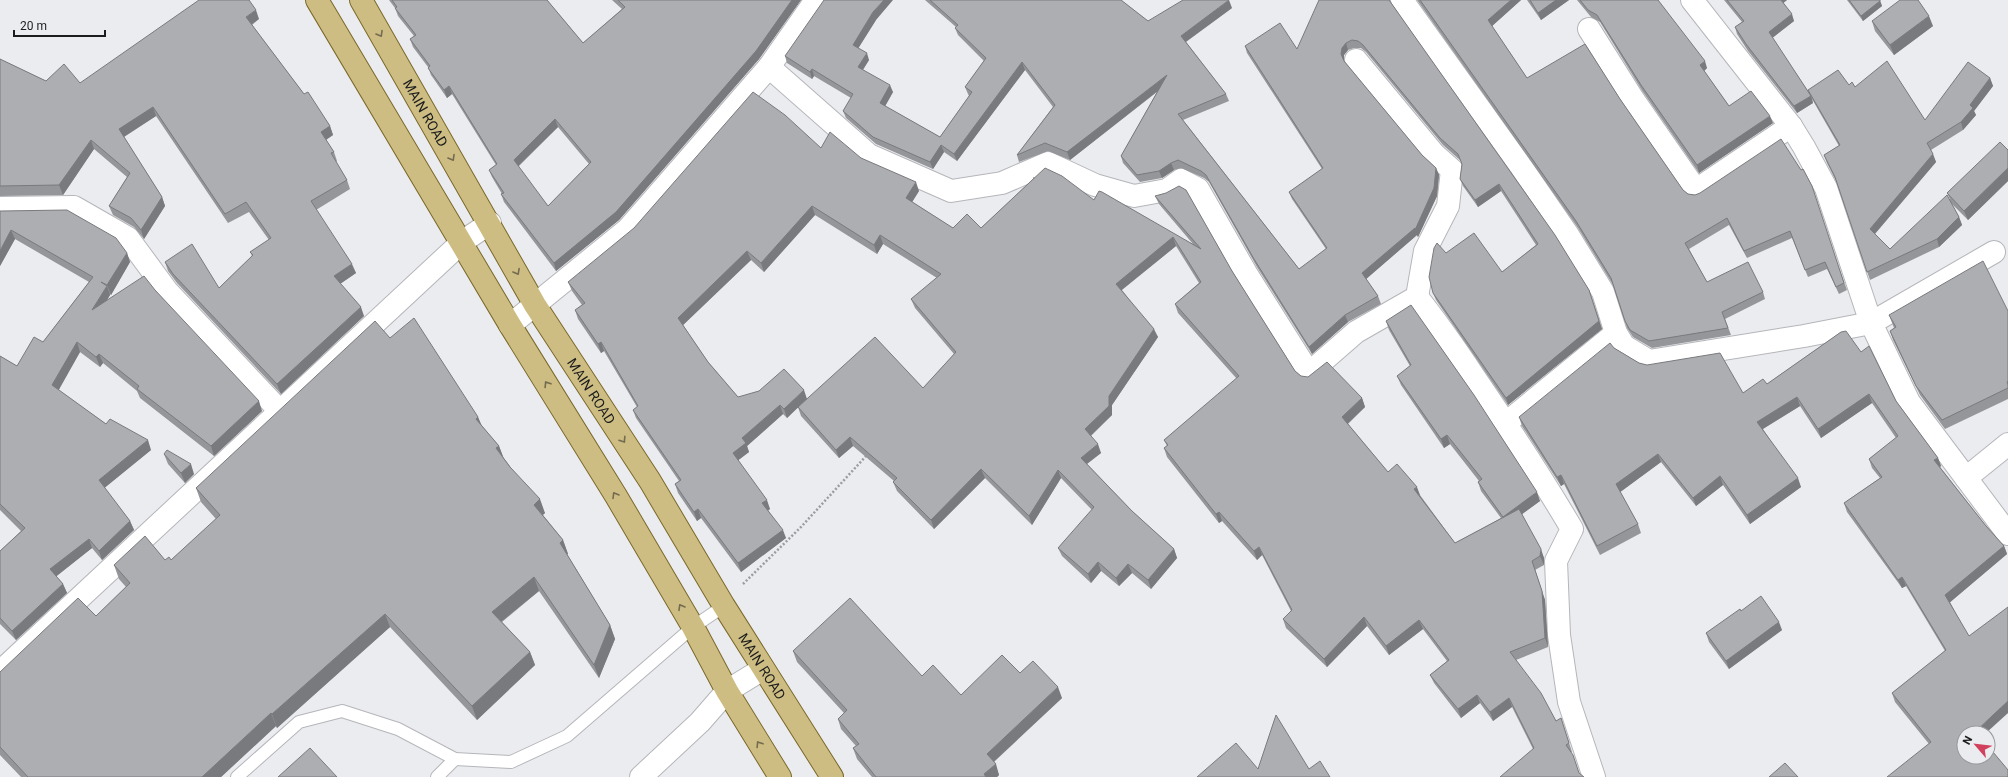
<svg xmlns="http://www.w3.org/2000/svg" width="2008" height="777" font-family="Roboto,sans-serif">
<rect width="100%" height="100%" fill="#ebecf0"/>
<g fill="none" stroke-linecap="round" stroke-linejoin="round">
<defs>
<g id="lane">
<polyline points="237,777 299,722 342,711 398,729 455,759 511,762 567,736 693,627 724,606"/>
<polyline points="437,777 455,759"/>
</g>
<g id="street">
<polyline points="1402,0 1520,165 1568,235 1603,292 1616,333 1624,346 1649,361 1804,336 1871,323 1994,252"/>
<polyline points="1692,0 1791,126 1804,147 1826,188 1871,323 1909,402 2008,534"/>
<polyline points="1589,29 1633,99 1696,190 1791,126"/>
<polyline points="769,67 869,155 951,191 1002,183 1048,163 1095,185 1134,196 1167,190 1181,180 1198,189 1246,273 1309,373 1356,332 1417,297 1425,251 1448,206 1452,170 1434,154 1356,60"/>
<polyline points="0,208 74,207 128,238 167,291 279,410"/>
<path d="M1417,297C1438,323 1457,351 1475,378C1509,428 1542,478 1572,529L1556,561L1559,635L1569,702L1594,777"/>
<polyline points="510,325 628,229 769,67 816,0"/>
<polyline points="1506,423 1616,333"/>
<polyline points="1966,478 2008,444"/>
<polyline points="0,672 462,242 490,223"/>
<polyline points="641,777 700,722 727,691 763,669"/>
</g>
<g id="primary">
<polyline points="317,0 510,325 616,496 693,627 727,691 780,777"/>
<path id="s1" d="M361,0L535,305L650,481L724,606L832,777"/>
</g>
</defs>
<use href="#lane" stroke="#b5b6ba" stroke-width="14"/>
<use href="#street" stroke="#b5b6ba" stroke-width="24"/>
<use href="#primary" stroke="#7b6829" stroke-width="24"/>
<polyline stroke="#9b9c9f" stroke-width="2.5" stroke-dasharray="2 2" stroke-linecap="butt" points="743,584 801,527 867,455"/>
<use href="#lane" stroke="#fff" stroke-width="12"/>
<use href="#street" stroke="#fff" stroke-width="22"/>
<use href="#primary" stroke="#cebd83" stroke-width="22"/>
</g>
<g fill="#959699" fill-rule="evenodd">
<path d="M389,0H547L583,43L622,9L612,0H801L759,59L619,220L556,271L504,202L501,194H502L492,177L489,170L496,165L452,94L447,98L431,75L428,67L413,47L410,39L414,36L398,16L395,8ZM558,127L589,164L548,206L518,167Z"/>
<polygon points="925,0 1121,0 1148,21 1232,8 1186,42 1226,94 1229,101 1183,120 1299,269 1326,249 1292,199 1289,192 1322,169 1247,53 1245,46 1297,49 1390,1 1589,290 1602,329 1508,405 1436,300 1433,293 1446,253 1502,272 1536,245 1501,191 1478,207 1463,186 1460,179 1462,164 1461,161 1443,145 1366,52 1361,48 1354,48 1348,50 1344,55 1344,61 1422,155 1436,168 1439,175 1437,196 1418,237 1417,235 1366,279 1378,296 1381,304 1348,322 1312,354 1257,267 1209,182 1204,178 1181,168 1174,170 1162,178 1140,182 1123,163 1121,156 1157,92 1070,160 1048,151 1019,162 1017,155 1053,107 1025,70 957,161 944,152 933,169 876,144 846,118 843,111 851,98 814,76 812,79 787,63 785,56 876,20 858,48 869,60 863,70 893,92 885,106 940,137 969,96 968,94 965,87 984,61 958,35 955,28 956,27"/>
<polygon points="1417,0 1521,0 1492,26 1527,78 1620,99 1683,190 1688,194 1695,195 1801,170 1803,169 1847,290 1839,294 1827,269 1808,277 1792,238 1747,258 1729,225 1689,249 1707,282 1763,292 1765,299 1725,319 1731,335 1652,348 1633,337 1627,328 1613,285 1578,228"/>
<polygon points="1527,0 1569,0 1541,20"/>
<polygon points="1577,0 1658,0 1707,68 1704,71 1729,106 1773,123 1699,173 1643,92 1600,22 1591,17"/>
<polygon points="1724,0 1787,0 1783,3 1794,21 1772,38 1810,94 1808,90 1849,85 1855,87 1925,120 1990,78 1993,86 1974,111 1976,115 1963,130 1931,150 1936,162 1875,234 1890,249 1950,199 1947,193 2008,150 2008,181 1968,220 1951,203 1959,217 1962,225 1939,247 1870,280 1837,183 1827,163 1824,155 1839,146 1812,99 1813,103 1797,113 1748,51 1737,34 1735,27 1742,22"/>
<polygon points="1847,0 1880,0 1882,6 1863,21"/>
<polygon points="259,19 252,25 304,94 330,126 333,135 326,140 334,152 337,161 336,162 347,180 350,189 316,210 356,273 340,284 364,316 281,394 177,283 168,271 165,262 219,288 252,256 250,252 269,240 249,212 228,223 156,116 124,137 162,197 165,206 144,239 134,227 113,215 109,206 127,177 94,149 63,195 0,196 0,59 46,81 80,83"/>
<polygon points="1872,21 1933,26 1894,55 1875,31"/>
<path d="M821,148L861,158L919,191L912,202L953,228H981L1033,179V177L1094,200L1193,244L1159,204L1155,196L1232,271L1295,371L1301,376L1362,398L1365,407L1348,424L1388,472L1420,495L1455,543L1501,518L1481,491L1478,482L1479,481L1450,444L1444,448L1401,385L1397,376L1410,366L1389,330L1386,321L1540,501L1522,514L1544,558V565L1535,570L1545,600L1548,647L1516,660L1556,721L1561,718L1572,752H1571L1533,749L1512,707L1493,721L1480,703L1461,718L1434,683L1430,675L1447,661L1423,629L1389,655L1367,626L1327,667L1286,628L1283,619L1291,611L1262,555L1257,560L1222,521L1219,523L1167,457L1164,448L1167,446L1164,440L1237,379L1178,313L1175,304L1199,283L1176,246L1122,290L1158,337L1112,405V415L1091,436L1101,453L1087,464L1132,511L1174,549L1177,558L1151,589L1132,573L1119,586L1101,571L1091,583L1062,556L1058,548L1092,510L1061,478L1032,525L985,478L934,529L897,491L893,482L894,481L853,446L839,458L801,416L798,407L787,418L783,414L747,446L749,452L738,460L770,509L768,510L786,538L741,572L701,518L697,521L678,493L675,484L679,481L636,418L633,410L637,407L604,351L601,353L578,319L575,310L582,305L572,291L568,282ZM815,215L877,254L883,244L937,278L911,299L915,308L954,354L923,388L807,399L738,397L708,362L683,325L751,260L764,272Z"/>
<polygon points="0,211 127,253 130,262 111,295 110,294 110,295 107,300 155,290 262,411 214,456 140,398 137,391 103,363 100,367 80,352 58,390 106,424 151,450 104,488 130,521 134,530 102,560 92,548 56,576 63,584 67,593 16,640 0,624 0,551 21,531 0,510 0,356 17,366 43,342 89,282 15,239 0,266"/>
<polygon points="2008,311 2008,399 1945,429 1920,395 1893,340 1890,331 1894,328 1889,315"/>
<polygon points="1841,332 1896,401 1938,458 1941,466 1940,467 1986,526 2004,546 2007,554 1950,602 2008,713 1929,744 1895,702 1892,693 1945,651 1906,586 1902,588 1847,512 1844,503 1880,478 1872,468 1869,459 1896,438 1872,403 1821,438 1800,406 1763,429 1801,487 1750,524 1723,485 1696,506 1661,462 1620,492 1638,524 1641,533 1600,555 1564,484 1561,486 1522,426 1519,417 1614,348 1639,363 1743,393 1767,384"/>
<polygon points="390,338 478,417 482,426 499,446 503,457 545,513 543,515 563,540 568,554 567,554 610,625 615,639 599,678 539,591 502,622 530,652 535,665 477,720 390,627 277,728 276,726 221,777 21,777 0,755 0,672 96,616 126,587 119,579 114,565 171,560 216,519 201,502 196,488"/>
<polygon points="164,454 194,474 185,483 168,464"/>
<polygon points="1741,611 1782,630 1729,669 1709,642 1706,633"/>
<polygon points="793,651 922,676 961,695 1020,673 1062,698 994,762 999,775 997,777 872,777 857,759 853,748 856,746 841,729 838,719 844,713 797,662"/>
</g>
<g fill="#797a7d">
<polygon points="792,0 801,0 759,59 619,220 556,271 554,263"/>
<polygon points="884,0 893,0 876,20 856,52 853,45 873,12"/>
<polygon points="1229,0 1232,8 1184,43 1181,36"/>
<polygon points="1511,0 1521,0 1491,27 1488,20"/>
<polygon points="1556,0 1569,0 1541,20 1538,13"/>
<polygon points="1780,0 1787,0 1782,4"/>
<polygon points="1880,1 1882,6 1863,21 1861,16"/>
<polygon points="256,10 259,19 249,26 246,17"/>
<polygon points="1792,14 1794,21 1771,39 1769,32"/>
<polygon points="1929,16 1933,26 1894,55 1890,45"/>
<polygon points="1346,43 1348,50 1344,55 1344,62 1341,54 1342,48"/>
<polygon points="867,53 869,60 860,74 858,67"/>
<polygon points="1705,61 1707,68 1703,72 1700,65"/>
<polygon points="1022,62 1025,70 957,161 954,154"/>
<polygon points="812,69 814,76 812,79 810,72"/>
<polygon points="1167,75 1169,82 1070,160 1067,152"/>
<polygon points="1990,78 1993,86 1974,111 1976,115 1963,130 1961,122 1970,105"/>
<polygon points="890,85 893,92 883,110 880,103"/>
<polygon points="449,86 452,94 447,98 444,90"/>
<polygon points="1811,96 1813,103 1797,113 1794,106"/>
<polygon points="153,107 156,116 122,138 119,129"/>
<polygon points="1770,116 1773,123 1699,173 1697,165"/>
<polygon points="555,119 558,127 516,168 514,160"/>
<polygon points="330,126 333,135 324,141 321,132"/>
<polygon points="91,140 94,149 63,195 59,185"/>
<polygon points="941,145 944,152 933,169 930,162"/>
<polygon points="1933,154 1936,162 1872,237 1870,229"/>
<polygon points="1171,163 1174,170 1162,178 1159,171"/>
<polygon points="1436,168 1439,175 1437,196 1418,237 1417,235 1365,280 1362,273"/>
<polygon points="2008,168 2008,181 1968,220 1964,211"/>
<polygon points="916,182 919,191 909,207 906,198"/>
<polygon points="1499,184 1501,191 1478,207 1475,200"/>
<polygon points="162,197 165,206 144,239 141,230"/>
<polygon points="812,206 815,215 764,272 761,263"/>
<polygon points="1959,217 1962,225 1939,247 1937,239"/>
<polygon points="11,230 15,239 0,266 0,251"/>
<polygon points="880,235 883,244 877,254 874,245"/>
<polygon points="1173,237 1176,246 1119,292 1116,284"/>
<polygon points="747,251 751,260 681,327 678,318"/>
<polygon points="127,253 130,262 111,295 107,285"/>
<polygon points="352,264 356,273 337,286 334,276"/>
<polygon points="107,286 110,295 96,319 92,310"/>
<polygon points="1589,290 1602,329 1508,405 1506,398"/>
<polygon points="361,307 364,316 281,394 277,384"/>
<polygon points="1345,315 1348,322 1312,354 1309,347"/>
<polygon points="1154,329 1158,337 1112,405 1112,415 1088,438 1085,429 1109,396"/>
<polygon points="77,342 80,352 56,395 52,385"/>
<polygon points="601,342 604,351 601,353 598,344"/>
<polygon points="99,354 103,363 100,367 96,357"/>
<polygon points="804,390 807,399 787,418 784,409"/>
<polygon points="1869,394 1872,403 1821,438 1818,429"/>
<polygon points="1797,397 1800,406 1761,430 1757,422"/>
<polygon points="1362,398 1365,407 1345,426 1342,417"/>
<polygon points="259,401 262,411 214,456 211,446"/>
<polygon points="780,405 783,414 747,446 749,452 736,462 733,453 742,438"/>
<polygon points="478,417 483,430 476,419"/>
<polygon points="1447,435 1450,444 1444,448 1441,439"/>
<polygon points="850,437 853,446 839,458 836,450"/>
<polygon points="148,440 151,450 102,490 99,480"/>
<polygon points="1098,444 1101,453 1084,466 1081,458"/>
<polygon points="499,446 504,459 496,448"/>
<polygon points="1658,454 1661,462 1619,493 1616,484"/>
<polygon points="1938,458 1941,466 1937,469 1934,460"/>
<polygon points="191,464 194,474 185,483 181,473"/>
<polygon points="981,469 985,478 934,529 931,520"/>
<polygon points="1058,470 1061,478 1032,525 1029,516"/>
<polygon points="1561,475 1564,484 1561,486 1557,477"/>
<polygon points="1720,476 1723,485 1696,506 1693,498"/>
<polygon points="1798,478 1801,487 1750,524 1747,515"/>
<polygon points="1417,487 1420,495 1417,497 1414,489"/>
<polygon points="1537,492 1540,501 1506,526 1503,517"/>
<polygon points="540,499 545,513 539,518 534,505"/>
<polygon points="767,500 770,509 766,512 762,503"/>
<polygon points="698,509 701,518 697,521 694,512"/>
<polygon points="1219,512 1222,521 1219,523 1216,514"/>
<polygon points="130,521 134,530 102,560 99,551"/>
<polygon points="783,530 786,538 741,572 738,563"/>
<polygon points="89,539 92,548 53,579 50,569"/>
<polygon points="563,540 568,554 565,556 560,543"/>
<polygon points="2004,546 2007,554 1948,604 1945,595"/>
<polygon points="1259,547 1262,555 1257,560 1254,551"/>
<polygon points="1174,549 1177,558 1151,589 1148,580"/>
<polygon points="1541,549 1544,558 1544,565 1540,556"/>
<polygon points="1532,561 1545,600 1548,647 1545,638"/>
<polygon points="1098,562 1101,571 1091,583 1088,574"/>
<polygon points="1128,564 1132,573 1119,586 1116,578"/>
<polygon points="534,577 539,591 497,625 492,612"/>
<polygon points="1902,577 1906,586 1902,588 1898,580"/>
<polygon points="63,584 67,593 16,640 12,631"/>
<polygon points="385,614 390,627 277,728 272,714"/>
<polygon points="1364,617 1367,626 1327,667 1324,659"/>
<polygon points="1419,620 1423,629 1389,655 1386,646"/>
<polygon points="1779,622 1782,630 1729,669 1726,661"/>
<polygon points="610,625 615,639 599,678 594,665"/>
<polygon points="530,652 535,665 477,720 472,706"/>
<polygon points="1058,687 1062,698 991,764 987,754"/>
<polygon points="1477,695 1480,703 1461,718 1458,709"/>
<polygon points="1509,698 1512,707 1493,721 1490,712"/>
<polygon points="2008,701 2008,713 1986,733 1977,733 1976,731"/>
<polygon points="271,713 276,726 221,777 202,777"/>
<polygon points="996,764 999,775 997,777 985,777 984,774"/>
</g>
<g fill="#adaeb2" stroke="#797a7d" fill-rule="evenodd">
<polygon points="199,0 249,0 256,10 246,17 304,94 308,92 330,126 321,132 334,152 331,153 347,180 311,201 352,264 334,276 361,307 277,384 173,274 165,262 192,244 219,288 253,255 250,252 271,238 246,202 225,214 153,107 119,129 162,197 141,230 131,218 109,206 130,173 91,140 59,185 0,186 0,59 46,81 64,64 80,83"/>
<path d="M392,0H547L583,43L625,7L618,0H792L756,51L616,212L554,263L501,194L504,193L489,170L497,164L449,86L444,90L428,68L430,66L410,39L416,35L395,8L397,7ZM555,119L591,162L548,206L514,160Z"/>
<polygon points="824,0 884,0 873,12 853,45 867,53 858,67 890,85 880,103 940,137 972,92 965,87 986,58 955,28 958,25 930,0 1121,0 1148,21 1183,0 1229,0 1181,36 1226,94 1178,114 1299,269 1327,248 1289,192 1323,168 1245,46 1280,23 1297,49 1319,0 1389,0 1555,235 1589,290 1599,321 1506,398 1433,293 1429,277 1434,248 1437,243 1446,253 1474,233 1502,272 1538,244 1499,184 1475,200 1460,179 1462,164 1458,154 1440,138 1363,45 1358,41 1352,40 1346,43 1342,48 1341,54 1344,61 1422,155 1436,168 1434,188 1415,230 1415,228 1362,273 1378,296 1345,315 1309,347 1254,259 1206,175 1201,171 1178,160 1171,163 1159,171 1137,175 1121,156 1167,75 1067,152 1045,143 1017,155 1055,105 1022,62 954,154 941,145 930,162 873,137 843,111 853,94 812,69 810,72 785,56"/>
<polygon points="1420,0 1511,0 1488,20 1527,78 1585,44 1620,99 1683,190 1688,194 1695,195 1700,193 1781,139 1801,170 1803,169 1812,186 1844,283 1836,287 1825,262 1805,270 1790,231 1744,251 1727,218 1685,243 1707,282 1748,262 1763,292 1722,312 1728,328 1649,341 1630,330 1625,321 1611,278 1576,221"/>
<polygon points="1530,0 1556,0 1538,13"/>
<polygon points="1580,0 1658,0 1705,61 1700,65 1729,106 1751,91 1770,116 1697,165 1641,85 1597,15 1588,10"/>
<polygon points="1727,0 1781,0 1792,14 1769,32 1811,96 1794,106 1746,44 1735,27 1744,21"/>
<polygon points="1849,0 1880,0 1880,1 1861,16"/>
<polygon points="1900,0 1918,0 1929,16 1890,45 1872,21"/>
<polygon points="1887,61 1925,120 1968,62 1990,78 1970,105 1973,108 1961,122 1927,143 1933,154 1870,229 1890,249 1947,195 1959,217 1937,239 1867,272 1835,177 1824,155 1840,145 1808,90 1838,70 1849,85 1852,82 1855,87"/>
<polygon points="753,92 785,115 821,148 830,132 861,158 916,182 906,198 953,228 967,214 981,228 1045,168 1062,176 1094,200 1099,191 1102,192 1201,249 1155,196 1166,193 1179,186 1186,190 1232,271 1295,371 1301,376 1308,377 1327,362 1362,398 1342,417 1388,472 1397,464 1417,487 1414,489 1455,543 1519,509 1541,549 1540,556 1532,561 1542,591 1545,638 1510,652 1541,693 1556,721 1561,718 1569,743 1566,745 1573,755 1579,773 1584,777 1500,777 1534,748 1509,698 1490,712 1477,695 1458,709 1430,675 1449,660 1419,620 1386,646 1364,617 1324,659 1283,619 1292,610 1259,547 1254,551 1219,512 1216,514 1164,448 1168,445 1164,440 1239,376 1175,304 1201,282 1173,237 1116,284 1154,329 1109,396 1109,406 1085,429 1098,444 1081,458 1132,511 1174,549 1148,580 1128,564 1116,578 1098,562 1088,574 1058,548 1094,507 1058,470 1029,516 981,469 931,520 893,482 897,478 850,437 836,450 798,407 875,337 923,388 956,352 911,299 941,274 880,235 874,245 812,206 761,263 747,251 678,318 708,362 738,397 759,391 784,369 804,390 784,409 780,405 742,438 746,443 733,453 767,500 762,503 783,530 738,563 698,509 694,512 675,484 681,480 633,410 638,406 601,342 598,344 575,310 585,303 568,282 634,228"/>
<polygon points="2000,142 2008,150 2008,168 1964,211 1947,193"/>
<polygon points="67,210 116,238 127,253 107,285 101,282 107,286 92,310 144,276 155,290 259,401 211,446 137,389 139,386 99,354 96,357 77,342 52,385 106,424 110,419 148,440 99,480 130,521 99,551 89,539 50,569 63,584 12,631 0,618 0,551 25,528 0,504 0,356 17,366 34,337 43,342 93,277 11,230 0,251 0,211"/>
<polygon points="1983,261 2008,311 2008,381 2007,382 2008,385 2008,388 1942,420 1916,386 1890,331 1896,327 1889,315"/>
<polygon points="1411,305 1474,395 1537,492 1503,517 1478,482 1482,479 1447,435 1441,439 1397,376 1411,365 1386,321"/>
<polygon points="414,318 478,417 476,419 499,446 496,448 510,467 540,499 534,505 563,540 560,543 610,625 594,665 534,577 492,612 530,652 472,706 385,614 272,714 271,713 202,777 28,777 0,747 0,672 78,598 96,616 130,583 114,565 145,536 165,560 169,557 171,560 220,515 196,488 375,321 390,338"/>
<polygon points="1846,331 1861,352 1869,346 1896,401 1938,458 1934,460 1986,526 2004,546 1945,595 1969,636 2008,607 2008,701 1976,731 1977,733 1964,733 1964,757 1988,757 1988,746 2008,770 2008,777 1887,777 1931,742 1892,693 1946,650 1902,577 1898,580 1844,503 1882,477 1869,459 1898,436 1869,394 1818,429 1797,397 1757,422 1798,478 1747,515 1720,476 1693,498 1658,454 1616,484 1638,524 1597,546 1561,475 1557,477 1519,417 1610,343 1614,348 1639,363 1647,365 1720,353 1743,393 1763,379 1767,384 1841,332"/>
<polygon points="167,450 191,464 181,473 164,454"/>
<polygon points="1761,596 1779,622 1726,661 1706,633 1740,609 1741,611"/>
<polygon points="850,598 922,676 933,665 961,695 1002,655 1020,673 1033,661 1058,687 987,754 996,764 984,774 986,777 876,777 853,748 859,744 838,719 847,710 793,651"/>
<polygon points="1276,715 1309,769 1320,761 1330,777 1197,777 1236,743 1258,769"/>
<polygon points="310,748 337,777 278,777"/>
<polygon points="1785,763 1798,777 1769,777"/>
</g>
<defs><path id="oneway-chevron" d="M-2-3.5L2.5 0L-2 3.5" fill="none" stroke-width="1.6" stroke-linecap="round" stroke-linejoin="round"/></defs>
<g stroke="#746c50">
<use href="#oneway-chevron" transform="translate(380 34) rotate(60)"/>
<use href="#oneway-chevron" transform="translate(452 158) rotate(60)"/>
<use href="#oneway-chevron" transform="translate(517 272) rotate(61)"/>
<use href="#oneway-chevron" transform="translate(547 384) rotate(-122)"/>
<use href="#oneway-chevron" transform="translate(623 440) rotate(57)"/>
<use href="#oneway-chevron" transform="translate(615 495) rotate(-121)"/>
<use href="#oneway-chevron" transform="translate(681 607) rotate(-120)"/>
<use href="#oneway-chevron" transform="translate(759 744) rotate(-122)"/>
</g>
<g text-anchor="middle" stroke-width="3" stroke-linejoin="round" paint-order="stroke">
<g font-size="14" fill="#1b1c1d" stroke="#ebecf0">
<text dy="5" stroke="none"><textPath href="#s1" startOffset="130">MAIN ROAD</textPath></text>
<text dy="5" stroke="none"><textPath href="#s1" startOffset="454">MAIN ROAD</textPath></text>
<text dy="5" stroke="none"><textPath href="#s1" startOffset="778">MAIN ROAD</textPath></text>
</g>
</g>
<g transform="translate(1976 745) rotate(298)"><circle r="19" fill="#ebecf0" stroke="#98999c"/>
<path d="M0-3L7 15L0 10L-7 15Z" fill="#d1415e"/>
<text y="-6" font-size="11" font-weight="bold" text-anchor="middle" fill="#1b1c1d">N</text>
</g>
<path d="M14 30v6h91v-6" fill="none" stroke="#1b1c1d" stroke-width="2"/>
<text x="20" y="30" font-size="12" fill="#1b1c1d" stroke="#ebecf0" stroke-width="3" paint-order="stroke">20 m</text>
</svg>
